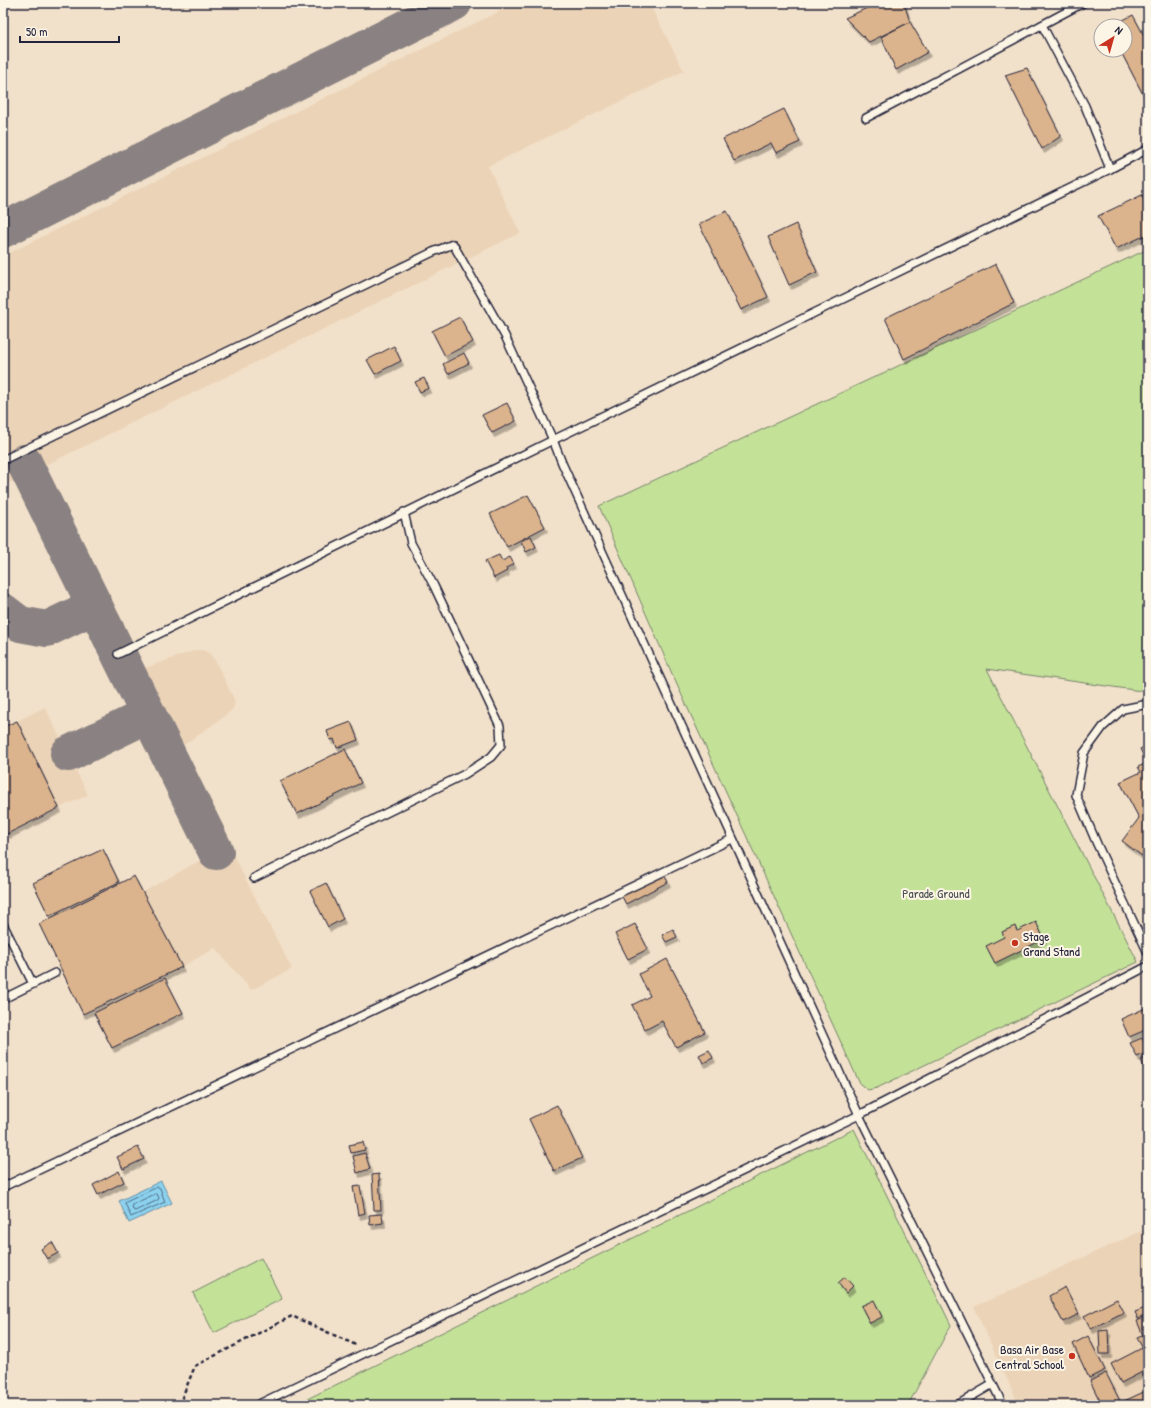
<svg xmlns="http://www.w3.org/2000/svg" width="1151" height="1408" font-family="'Patrick Hand',sans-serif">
<defs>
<filter id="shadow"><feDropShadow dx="2.5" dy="4.5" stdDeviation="0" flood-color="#0004"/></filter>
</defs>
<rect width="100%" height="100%" fill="#f2e1ca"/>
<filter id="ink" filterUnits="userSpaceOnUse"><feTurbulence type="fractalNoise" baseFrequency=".025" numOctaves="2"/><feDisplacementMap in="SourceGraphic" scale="8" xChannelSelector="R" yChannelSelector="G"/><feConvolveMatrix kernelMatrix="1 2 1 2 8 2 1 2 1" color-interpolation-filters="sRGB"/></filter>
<g filter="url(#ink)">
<g fill="#ebd3b7">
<polygon points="516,3 649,3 684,71 488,166 520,233 3,486 3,256"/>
<polygon points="196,650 203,650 210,654 216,662 235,701 233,709 225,716 181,747 142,669"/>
<polygon points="45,707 88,795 59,808 17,721"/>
<polygon points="228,845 292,969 251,990 215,948 182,967 143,892"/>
<polygon points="1148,1228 1148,1405 1019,1405 974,1307"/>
</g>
<g fill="#c4e198" stroke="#73826a">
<polygon points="1148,249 1148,692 987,669 1138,962 877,1088 868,1090 860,1084 673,676 599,506"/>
<polygon points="854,1129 951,1325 908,1405 295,1405"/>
<polygon points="261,1258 282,1299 214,1333 193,1293"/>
</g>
<polygon fill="#8cd2ee" stroke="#628ca6" points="161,1181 172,1203 129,1223 119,1201"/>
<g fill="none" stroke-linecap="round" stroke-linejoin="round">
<g stroke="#4c6883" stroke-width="1">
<polygon points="158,1187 160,1188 165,1202 131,1217 125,1203"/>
<polygon points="156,1194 159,1197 158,1200 135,1211 133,1210 132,1205"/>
</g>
<g stroke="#8a8282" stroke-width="36">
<polyline points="3,230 454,3"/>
<polyline points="24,462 216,852"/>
<polyline points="3,611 20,624 47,629 95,606"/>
<polyline points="68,754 148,715"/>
</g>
</g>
<g fill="#dbb38c" stroke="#22223b" filter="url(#shadow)">
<polygon points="878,3 904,3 910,22 869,42 845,18"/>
<polygon points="1133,15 1148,43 1148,104 1120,50 1125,50 1125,26 1111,26"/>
<polygon points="910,22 928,52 896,70 881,37"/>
<polygon points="1027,68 1061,136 1042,149 1005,75"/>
<polygon points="784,109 800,142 776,153 771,143 734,161 723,139"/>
<polygon points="1142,195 1148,208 1148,234 1116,249 1098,216"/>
<polygon points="727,211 768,297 741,310 699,224"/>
<polygon points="796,224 817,272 789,285 768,237"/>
<polygon points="996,264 1014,303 904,359 885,318"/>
<polygon points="460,317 473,342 445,356 432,331"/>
<polygon points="394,346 401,361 375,374 367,360"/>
<polygon points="464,353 469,363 448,374 443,364"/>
<polygon points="424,378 429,388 420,392 415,382"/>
<polygon points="507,403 516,421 492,433 482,415"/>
<polygon points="528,495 545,527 507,547 490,514"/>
<polygon points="531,536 536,547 526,552 521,541"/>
<polygon points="499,555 502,561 510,557 514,564 506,568 507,571 494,578 485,561"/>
<polygon points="17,721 59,808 7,834 3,826 3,727"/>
<polygon points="351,722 358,740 337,748 334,739 330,740 327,731"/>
<polygon points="1148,745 1148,847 1142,856 1122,841 1139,818 1120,782 1141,772 1138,767 1147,763 1140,749"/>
<polygon points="345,749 361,783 297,814 280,781"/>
<polygon points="103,849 119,882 49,916 33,883"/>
<polygon points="663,873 668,882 626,904 621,895"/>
<polygon points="134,876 182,967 83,1014 39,924"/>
<polygon points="326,883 343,919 328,927 310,891"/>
<polygon points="1036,922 1044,939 995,963 986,946 1004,937 1002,932 1015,926 1017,931"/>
<polygon points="635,924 648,949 628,959 615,934"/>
<polygon points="673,929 677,937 666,942 662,935"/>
<polygon points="667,959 705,1032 676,1047 662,1021 645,1030 632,1005 650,996 639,974"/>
<polygon points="165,978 183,1013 112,1048 94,1013"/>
<polygon points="1148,1007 1148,1029 1129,1037 1121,1019"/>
<polygon points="1142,1038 1148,1052 1137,1057 1130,1043"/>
<polygon points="709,1050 713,1058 703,1063 699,1055"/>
<polygon points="1148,1057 1148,1075 1141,1060"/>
<polygon points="557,1105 582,1158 554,1171 529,1119"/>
<polygon points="363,1142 365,1150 351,1153 349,1145"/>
<polygon points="138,1147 144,1159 123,1169 117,1157"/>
<polygon points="365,1153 370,1169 357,1173 353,1156"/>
<polygon points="119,1171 124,1182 98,1195 93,1185"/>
<polygon points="379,1174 381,1210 374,1210 372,1175"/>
<polygon points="360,1186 365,1213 358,1215 353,1187"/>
<polygon points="382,1214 383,1223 370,1225 369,1215"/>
<polygon points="52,1242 58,1253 47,1259 41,1249"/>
<polygon points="845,1277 853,1286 846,1293 838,1283"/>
<polygon points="1065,1287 1079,1314 1063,1322 1049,1296"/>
<polygon points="1117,1299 1124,1312 1091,1329 1084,1316"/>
<polygon points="874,1300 882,1317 870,1323 861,1306"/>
<polygon points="1148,1307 1148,1314 1138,1319 1135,1312"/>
<polygon points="1148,1316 1148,1336 1144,1338 1137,1321"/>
<polygon points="1108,1330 1109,1354 1100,1354 1099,1331"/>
<polygon points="1088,1336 1105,1370 1089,1378 1073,1344"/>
<polygon points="1142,1336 1148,1346 1147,1355 1137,1338"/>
<polygon points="1142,1348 1148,1359 1148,1369 1121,1383 1111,1364"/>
<polygon points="1106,1373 1122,1405 1102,1405 1090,1381"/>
<polygon points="1148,1390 1148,1405 1124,1405 1122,1402"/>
</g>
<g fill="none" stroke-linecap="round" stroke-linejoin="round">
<defs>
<g id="lane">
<polyline points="1042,25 1085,106 1110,169"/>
<polyline points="866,118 1083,3"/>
<polyline points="3,460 433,252 453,244 505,336 553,440 1110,169 1148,149"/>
<polyline points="118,654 553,440 562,463 859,1115 1003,1405"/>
<polyline points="1148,704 1123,709 1103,727 1084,753 1076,795 1097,844 1148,953"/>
<polyline points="254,878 465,774 491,757 501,745 500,726 434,586 411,543 404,512"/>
<polyline points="3,924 33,984"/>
<polyline points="3,999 55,973"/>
<polyline points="3,1187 732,839"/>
<polyline points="257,1405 859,1115 1148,966"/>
<polyline points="957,1405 993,1384"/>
</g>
</defs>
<use href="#lane" stroke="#22223b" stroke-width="10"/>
<polyline stroke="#22223b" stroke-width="2.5" stroke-dasharray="4 3" stroke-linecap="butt" points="179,1405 195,1366 292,1316 358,1346"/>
<use href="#lane" stroke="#fcf5e5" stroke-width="7"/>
</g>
</g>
<g fill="#c8321e" stroke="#fcf5e5" stroke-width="1.5">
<circle cx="1015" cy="943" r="4"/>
<circle cx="1072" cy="1356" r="4"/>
</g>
<g text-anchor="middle" stroke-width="4" stroke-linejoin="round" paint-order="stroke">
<g font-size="13" fill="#4a5252" stroke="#fcf5e5">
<text x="936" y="898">Parade Ground</text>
</g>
<g font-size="13" fill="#22223b" stroke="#fcf5e5" text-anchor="start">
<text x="1023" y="941">Stage<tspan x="1023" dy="15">Grand Stand</tspan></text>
<text x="1064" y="1354" text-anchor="end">Basa Air Base<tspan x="1064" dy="15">Central School</tspan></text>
</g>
</g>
<rect width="1151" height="1408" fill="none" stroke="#fcf5e5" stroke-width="16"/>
<rect x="8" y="8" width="1135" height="1392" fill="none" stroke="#22223b" stroke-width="1.5" filter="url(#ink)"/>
<g transform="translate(1113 38) rotate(37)"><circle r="19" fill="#fcf5e5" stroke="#a5a1a1"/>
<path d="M0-3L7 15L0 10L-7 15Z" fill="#c8321e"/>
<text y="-6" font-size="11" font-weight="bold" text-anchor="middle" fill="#22223b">N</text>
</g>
<path d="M20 36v6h99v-6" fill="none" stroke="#22223b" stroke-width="2"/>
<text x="26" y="36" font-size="12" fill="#22223b" stroke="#fcf5e5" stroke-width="3" paint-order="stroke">50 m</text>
</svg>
